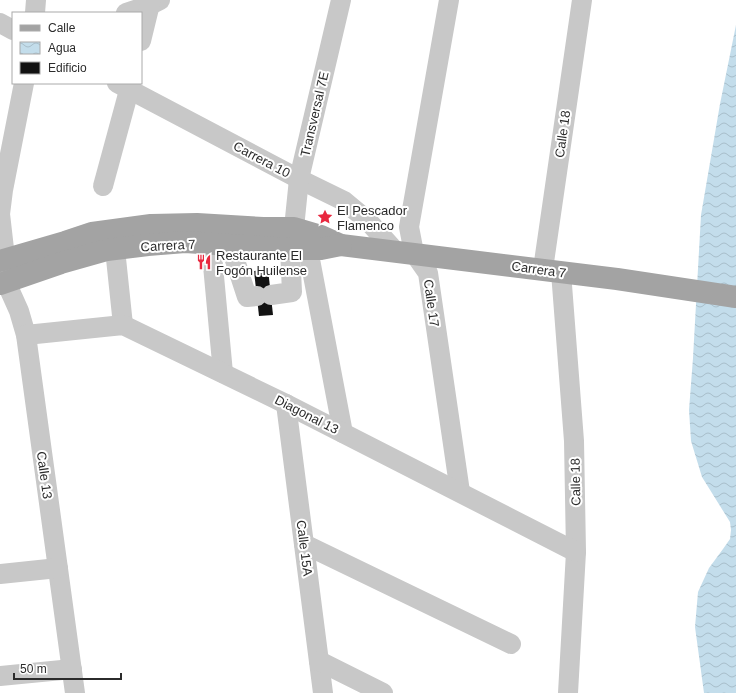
<svg xmlns="http://www.w3.org/2000/svg" width="736" height="693" font-family="Helvetica,sans-serif">
<defs>
<pattern id="water-waves" width="16" height="10" patternUnits="userSpaceOnUse"><rect width="16" height="10" fill="#c3ddeb"/><path d="M0 5q4-4 8 0t8 0" fill="none" stroke="#a8beca"/></pattern>
</defs>
<rect width="100%" height="100%" fill="#fff"/>
<polygon fill="url(#water-waves)" points="736,25 736,693 704,693 695,627 698,592 709,568 723,549 730,539 731,530 730,522 702,477 691,441 689,410 693,358 701,215 720,104"/>
<polygon fill="#121212" points="268,269 273,315 259,316 254,271"/>
<g fill="none" stroke-linecap="round" stroke-linejoin="round">
<g stroke="#c8c8c8" stroke-width="20">
<polyline points="449,0 409,227 414,253 428,273 460,492"/>
<polyline points="35,13 36,0"/>
<polyline points="126,13 150,5 160,0"/>
<polyline points="0,23 13,30"/>
<polyline points="141,41 151,0"/>
<polyline points="24,83 3,190 0,214 4,249 6,282 19,311 26,335 75,693"/>
<polyline points="117,83 299,179 344,201 368,221 395,251"/>
<polyline points="103,186 131,83"/>
<polyline points="294,228 299,179 341,0"/>
<polyline points="211,244 223,373"/>
<polyline points="230,245 247,297 257,296"/>
<polyline points="115,249 123,325"/>
<polyline points="308,249 343,433"/>
<polyline points="543,269 582,0"/>
<polyline points="561,272 574,441 576,552 568,693"/>
<polyline points="271,295 292,292 290,249"/>
<polyline points="26,335 123,325 286,404 576,552"/>
<polyline points="286,404 323,693"/>
<polyline points="304,544 511,644"/>
<polyline points="0,574 58,568"/>
<polyline points="319,661 383,693"/>
<polyline points="0,676 72,669"/>
</g>
<g stroke="#a3a3a3" stroke-width="22">
<polyline points="0,261 65,242 92,233 151,225 197,224 263,228 294,228 321,236 341,245 617,279 736,297"/>
<polyline points="0,284 61,263 107,250 148,245 185,242 290,249 321,249 341,245"/>
</g>
</g>
<defs>
<symbol id="sight-bare" viewBox="-9 -9 18 18"><path d="M0-6L1.8-2.2L6-1.7L2.9 1.2L3.7 5.4L0 3.3L-3.7 5.4L-2.9 1.2L-6-1.7L-1.8-2.2Z" fill="#e8283f" stroke="#fff" stroke-width="2.5" paint-order="stroke"/></symbol>
<symbol id="restaurant-bare" viewBox="-9 -9 18 18"><path d="M-5-6h1v4h1v-4h1v4h1v-4h1v5L-1.5 .5V6h-2V.5L-5-1ZM5-6V6H3V1.5H1.5Q1.5-4 5-6Z" fill="#e8283f" stroke="#fff" stroke-width="2.5" paint-order="stroke"/></symbol>
</defs>
<g fill-rule="evenodd">
<use href="#sight-bare" x="314" y="206" width="22" height="22"/>
<use href="#restaurant-bare" x="193" y="251" width="22" height="22"/>
</g>
<g text-anchor="middle" stroke-width="4" stroke-linejoin="round" paint-order="stroke">
<g font-size="13" fill="#2b2b2b" stroke="#fff">
<text transform="translate(314 114) rotate(-77)" y="5">Transversal 7E</text>
<text transform="translate(562 134) rotate(-82)" y="5">Calle 18</text>
<text transform="translate(262 159) rotate(28)" y="5">Carrera 10</text>
<text transform="translate(168 245) rotate(-3)" y="5">Carrera 7</text>
<text transform="translate(539 269) rotate(8)" y="5">Carrera 7</text>
<text transform="translate(432 303) rotate(82)" y="5">Calle 17</text>
<text transform="translate(307 414) rotate(27)" y="5">Diagonal 13</text>
<text transform="translate(45 475) rotate(82)" y="5">Calle 13</text>
<text transform="translate(575 482) rotate(-91)" y="5">Calle 18</text>
<text transform="translate(305 548) rotate(83)" y="5">Calle 15A</text>
</g>
<g font-size="13" fill="#2b2b2b" stroke="#fff" text-anchor="start">
<text x="337" y="215">El Pescador<tspan x="337" dy="15">Flamenco</tspan></text>
<text x="216" y="260">Restaurante El<tspan x="216" dy="15">Fogón Huilense</tspan></text>
</g>
</g>
<rect x="12" y="12" width="130" height="72" fill="#ffffff" stroke="#aaaaaa"/>
<rect x="20" y="25" width="20" height="6" fill="#a3a3a3" stroke="#aaaaaa"/>
<text x="48" y="32" font-size="12" fill="#2b2b2b">Calle</text>
<rect x="20" y="42" width="20" height="12" fill="url(#water-waves)" stroke="#aaaaaa"/>
<text x="48" y="52" font-size="12" fill="#2b2b2b">Agua</text>
<rect x="20" y="62" width="20" height="12" fill="#121212" stroke="#aaaaaa"/>
<text x="48" y="72" font-size="12" fill="#2b2b2b">Edificio</text>
<path d="M14 673v6h107v-6" fill="none" stroke="#2b2b2b" stroke-width="2"/>
<text x="20" y="673" font-size="12" fill="#2b2b2b" stroke="#ffffff" stroke-width="3" paint-order="stroke">50 m</text>
</svg>
